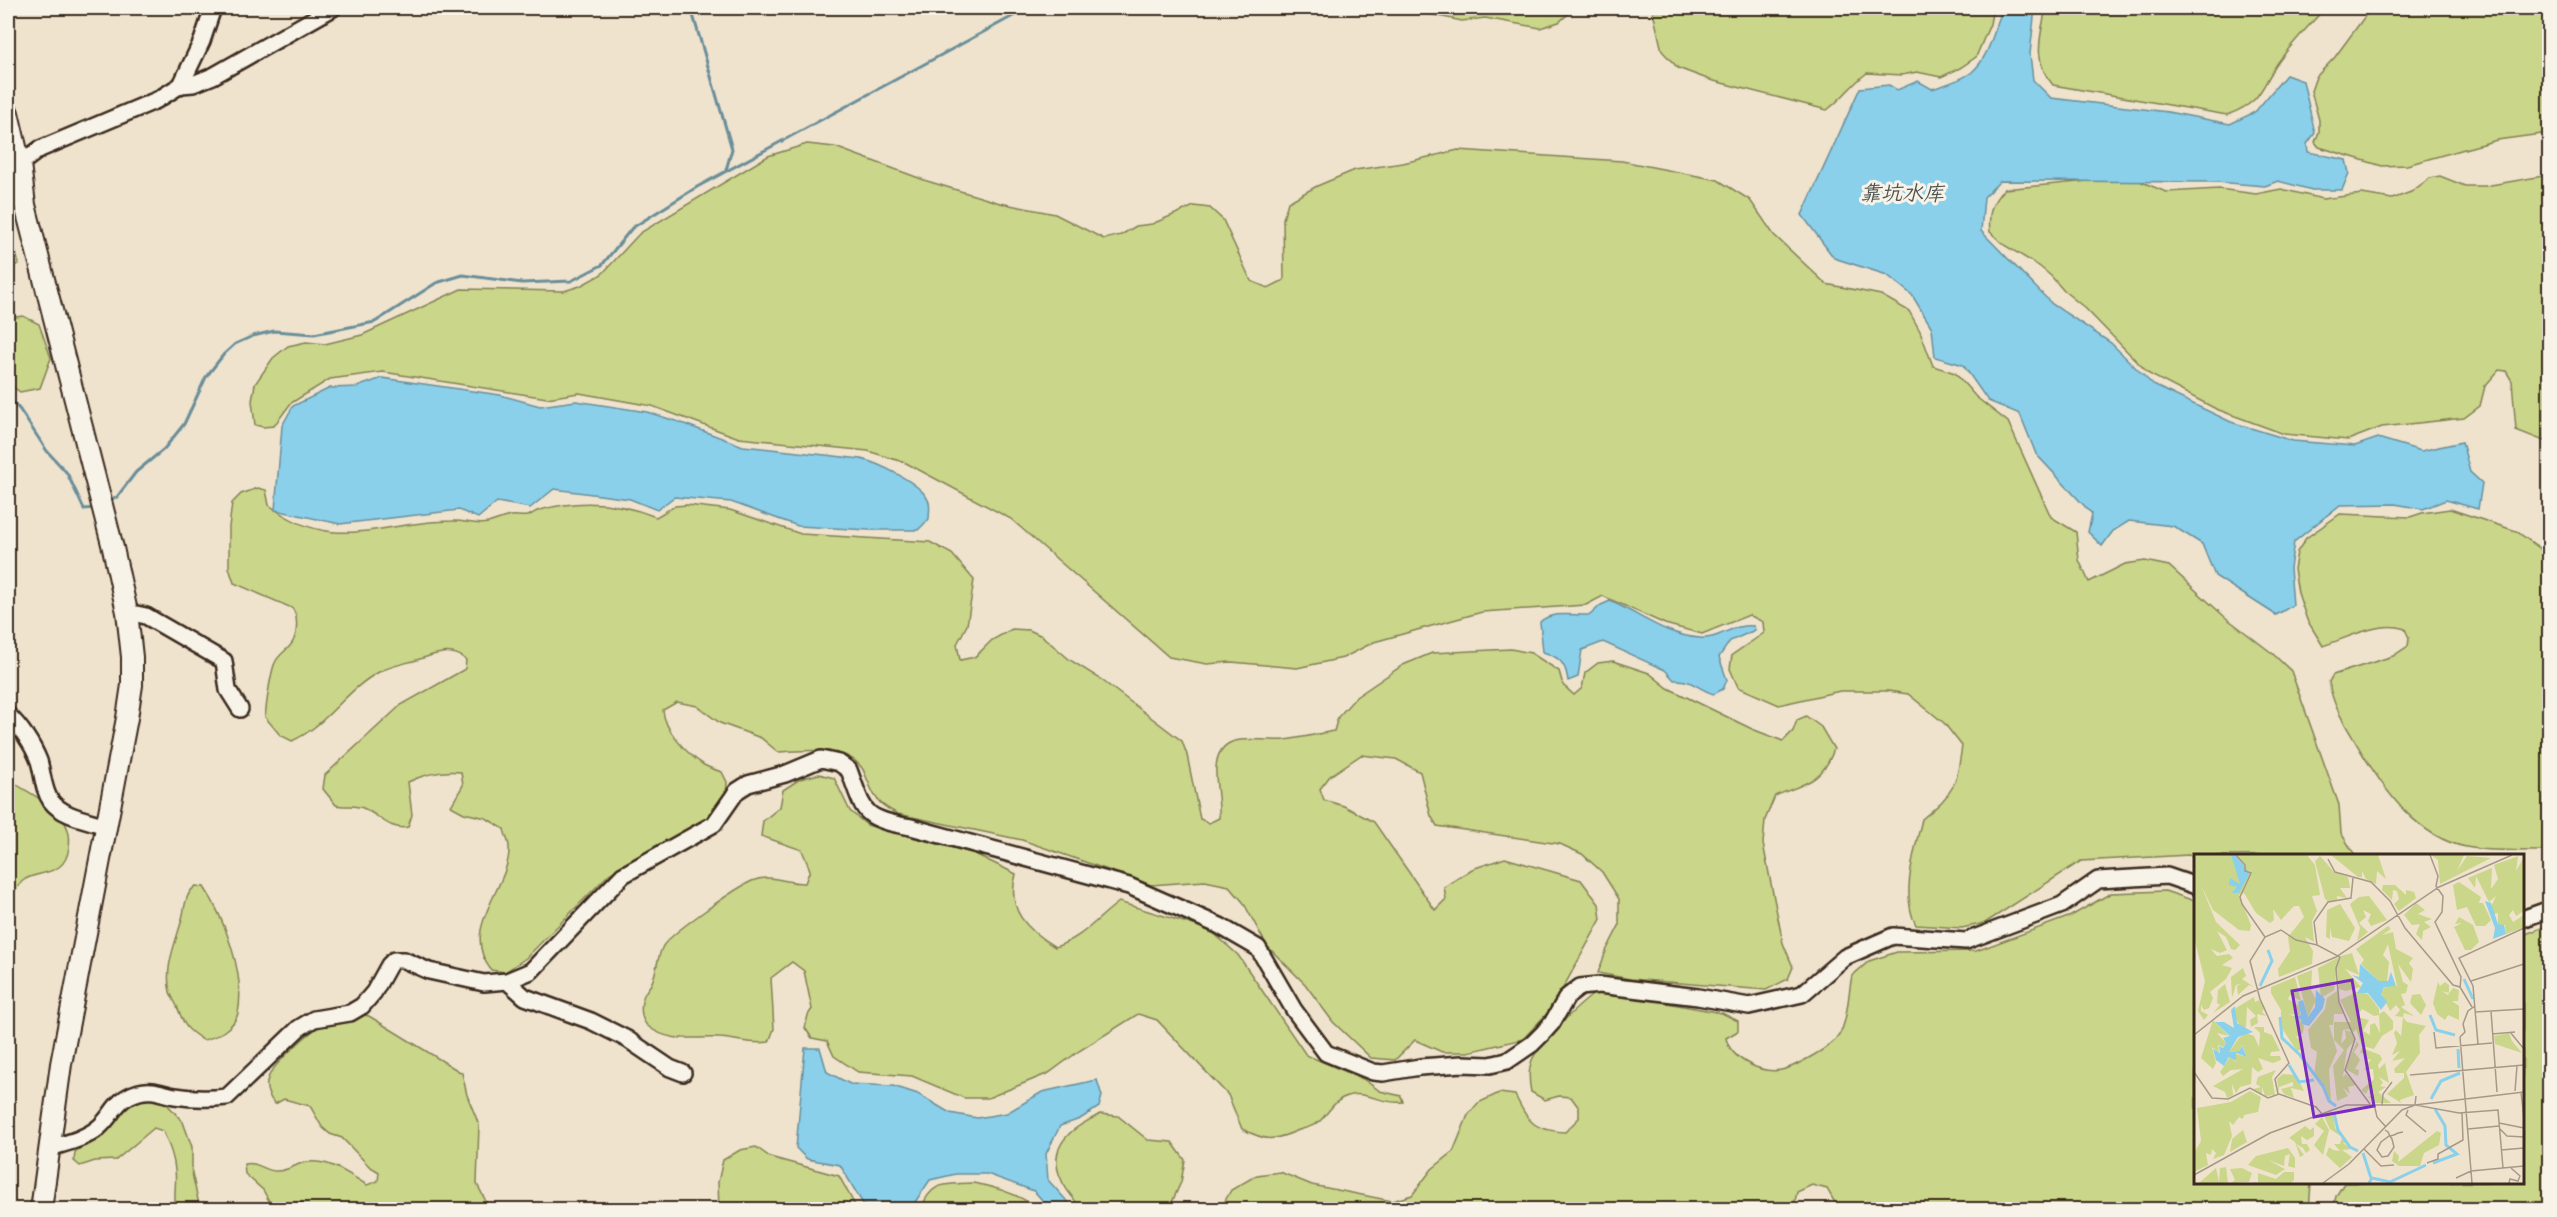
<svg xmlns="http://www.w3.org/2000/svg" width="2557" height="1217" font-family="Kalam,'LXGW WenKai TC',sans-serif">
<rect width="100%" height="100%" fill="#efe3ce"/>
<filter id="ink" filterUnits="userSpaceOnUse"><feTurbulence type="fractalNoise" baseFrequency=".0167" numOctaves="2"/><feDisplacementMap in="SourceGraphic" scale="12" xChannelSelector="R" yChannelSelector="G"/><feConvolveMatrix kernelMatrix="1 2 1 2 8 2 1 2 1" color-interpolation-filters="sRGB"/></filter>
<g filter="url(#ink)">
<g fill="#cad689" stroke="#828054" stroke-width="1.5">
<polygon points="1400,8 1575,8 1559,22 1540,28 1485,18 1462,21"/>
<path d="M 1652,8 L 1993,8 L 1990,24 L 1976,57 L 1960,68 L 1941,77 L 1917,72 L 1902,75 L 1867,73 C 1852,84 1842,99 1827,110 L 1710,80 L 1678,68 L 1662,51 Z"/>
<path d="M 2046,8 L 2325,8 C 2309,26 2291,44 2277,64 C 2259,91 2262,102 2227,115 L 2053,85 C 2032,61 2040,37 2046,8 Z"/>
<polygon points="2371,8 2549,8 2549,133 2497,140 2407,165 2382,166 2319,147 2315,142 2319,132 2319,120 2311,91 2316,77 2335,57"/>
<path d="M 807,144 L 835,147 L 927,181 L 1000,203 L 1055,214 L 1104,239 L 1121,235 L 1136,226 L 1152,224 L 1194,206 L 1210,208 L 1223,220 L 1251,281 L 1268,288 L 1284,280 L 1283,219 L 1288,202 L 1317,186 L 1355,170 L 1403,163 L 1458,150 L 1622,161 L 1718,180 L 1750,200 L 1774,235 L 1826,284 L 1881,295 L 1909,311 L 1920,331 L 1933,366 L 1955,373 L 1976,397 L 2008,422 L 2051,517 L 2076,532 L 2079,560 L 2089,582 L 2125,564 L 2145,561 L 2169,566 L 2225,617 L 2272,653 L 2291,671 L 2339,805 L 2341,833 L 2355,855 L 2196,856 L 2195,858 L 2189,855 L 2081,861 L 1985,923 L 1962,928 L 1916,925 C 1900,896 1915,850 1922,819 C 1955,792 1956,787 1962,746 L 1944,723 L 1908,694 L 1888,691 L 1840,691 L 1779,705 L 1738,687 L 1730,669 L 1732,655 L 1764,633 L 1763,622 L 1749,615 L 1702,634 L 1665,624 L 1603,596 L 1586,605 L 1482,612 L 1374,642 L 1343,658 L 1297,668 L 1231,662 L 1207,664 L 1169,657 L 1011,519 L 906,463 L 868,451 L 739,438 L 652,406 L 579,393 L 547,398 L 383,372 L 330,379 L 291,403 L 274,426 L 263,427 L 255,425 L 252,401 L 255,384 L 273,358 L 288,346 L 306,342 L 325,344 L 362,335 L 461,289 L 564,291 L 580,286 L 602,274 L 640,233 L 768,156 Z"/>
<path d="M 2549,175 L 2549,443 L 2516,430 L 2512,381 L 2506,371 L 2499,370 L 2485,386 L 2480,406 L 2464,418 L 2382,427 L 2348,440 L 2284,434 L 2216,409 L 2149,374 L 2085,308 L 2064,291 L 2051,276 L 2039,266 L 2004,245 L 1990,232 C 1988,213 1991,203 2004,189 L 2130,177 L 2166,192 L 2219,189 L 2256,194 L 2281,189 L 2323,199 L 2362,194 L 2392,199 L 2411,192 L 2430,178 L 2440,176 L 2465,186 L 2485,186 Z"/>
<polygon points="8,224 19,264 8,268"/>
<polygon points="23,316 39,324 51,358 40,388 20,392 8,383 8,318"/>
<path d="M 258,488 L 266,490 L 269,505 C 334,555 380,521 452,521 C 464,520 475,526 488,523 C 495,521 502,518 510,516 C 515,515 522,517 528,516 C 532,514 536,511 540,510 C 579,499 619,502 656,517 L 675,506 L 687,505 L 730,510 L 801,534 L 930,542 L 952,554 L 974,580 L 967,625 L 957,644 L 960,660 L 975,657 L 992,640 L 1012,629 L 1029,630 L 1042,636 L 1070,660 L 1099,678 L 1182,741 L 1187,755 L 1200,819 L 1209,823 L 1219,818 C 1220,800 1215,783 1216,767 C 1219,727 1260,743 1284,740 C 1300,738 1317,734 1334,731 L 1338,717 L 1356,697 L 1403,665 L 1432,653 L 1511,649 L 1531,653 L 1559,671 L 1563,685 L 1574,695 L 1582,688 L 1585,673 L 1598,663 L 1613,661 L 1649,673 L 1668,688 L 1752,729 L 1783,741 L 1793,731 L 1797,720 L 1806,716 L 1821,727 L 1834,749 C 1822,783 1805,783 1775,796 L 1765,820 L 1763,844 L 1783,943 L 1793,967 L 1788,979 L 1766,990 L 1630,979 L 1598,973 L 1606,951 L 1619,926 L 1619,899 L 1602,872 L 1582,854 L 1560,844 L 1437,826 L 1431,816 L 1420,772 L 1396,759 L 1361,755 L 1330,776 L 1320,789 L 1324,800 L 1344,806 L 1374,822 L 1435,910 L 1446,899 L 1444,887 L 1472,869 L 1505,858 L 1581,880 L 1599,904 L 1601,919 L 1552,1008 L 1523,1039 L 1468,1052 L 1442,1052 L 1415,1040 L 1395,1060 L 1371,1058 L 1333,1022 L 1305,984 L 1267,946 L 1243,902 L 1229,886 L 1205,881 L 1151,885 L 1022,840 L 898,814 C 881,806 875,800 868,781 C 866,778 865,772 862,768 C 844,744 804,751 778,752 L 761,738 L 720,723 L 697,706 L 677,702 L 663,710 C 664,730 687,754 704,765 C 709,768 716,770 722,772 L 727,782 L 726,798 L 712,817 L 609,874 L 526,958 L 505,972 L 491,970 C 458,927 511,887 509,847 C 509,842 505,835 504,829 L 486,818 L 464,813 L 451,806 L 463,785 L 461,772 C 442,770 425,774 408,782 L 412,815 L 408,827 C 390,831 380,816 365,809 C 358,805 345,807 336,805 L 323,789 L 325,775 L 401,705 L 465,669 L 466,660 C 453,648 439,653 423,658 C 409,663 392,665 379,672 C 345,690 328,725 292,741 L 280,735 L 265,717 C 267,700 269,681 274,665 C 277,656 283,653 289,647 C 298,638 299,617 292,608 L 234,583 L 229,568 L 229,527 L 232,503 L 241,494 Z"/>
<path d="M 2450,509 L 2516,531 L 2549,555 L 2549,855 L 2544,851 C 2518,850 2491,852 2466,847 C 2417,837 2386,792 2362,753 C 2349,730 2333,709 2329,682 L 2333,675 L 2393,656 L 2408,646 L 2409,638 L 2405,629 C 2380,620 2347,638 2323,646 L 2307,620 L 2298,593 L 2294,569 L 2297,552 L 2306,538 L 2340,514 L 2410,517 L 2422,513 Z"/>
<path d="M 819,774 L 834,778 L 850,811 L 867,825 L 973,853 L 1016,874 C 1006,910 1027,930 1055,947 C 1084,937 1096,919 1119,902 L 1210,930 L 1238,955 L 1306,1055 L 1363,1079 L 1380,1091 L 1401,1096 L 1403,1102 C 1384,1105 1365,1090 1348,1096 C 1335,1099 1329,1112 1320,1121 C 1315,1126 1306,1128 1299,1130 C 1272,1141 1268,1142 1242,1129 L 1228,1095 L 1157,1020 L 1138,1014 L 1079,1051 L 1049,1073 L 988,1098 L 964,1098 L 912,1076 L 858,1072 L 834,1056 L 827,1041 L 812,1038 L 805,1028 L 808,1015 L 812,1009 L 804,971 L 792,962 L 771,978 L 774,1029 L 769,1042 C 752,1045 737,1039 719,1038 C 694,1036 671,1044 649,1027 C 639,1020 640,1002 645,993 C 647,989 651,986 652,982 C 657,971 657,957 663,946 C 671,933 736,888 752,881 C 770,873 787,884 805,883 L 810,870 L 802,850 L 761,836 L 763,821 L 780,807 L 783,790 L 800,779 Z"/>
<path d="M 8,779 C 31,796 75,810 69,847 C 68,855 66,862 59,867 C 49,874 32,874 24,880 C 18,884 12,896 8,902 Z"/>
<path d="M 196,886 L 204,887 C 224,917 246,976 238,1013 C 235,1027 216,1038 203,1040 C 186,1029 185,1027 178,1009 C 176,1003 172,998 170,992 C 164,967 176,942 182,919 C 185,907 185,893 196,886 Z"/>
<path d="M 2165,891 L 2195,901 L 2196,1182 L 2311,1183 L 2309,1210 L 1834,1210 L 1835,1203 L 1827,1189 L 1812,1185 L 1797,1192 L 1793,1210 L 1220,1210 L 1231,1190 L 1257,1175 L 1280,1172 L 1312,1185 L 1392,1201 L 1412,1195 L 1432,1169 L 1453,1152 L 1468,1115 L 1478,1103 L 1499,1093 L 1515,1095 C 1529,1123 1533,1130 1565,1132 L 1579,1118 L 1579,1108 L 1571,1097 L 1559,1096 L 1545,1100 L 1531,1092 C 1529,1082 1528,1070 1532,1060 C 1541,1040 1578,1006 1596,992 L 1617,994 L 1722,1013 L 1738,1021 L 1738,1031 L 1726,1038 C 1730,1058 1760,1074 1781,1070 C 1793,1068 1829,1048 1837,1038 C 1848,1025 1848,993 1852,976 L 1869,961 L 1897,952 L 1976,951 L 2071,916 L 2111,893 Z"/>
<polygon points="2549,925 2549,1209 2333,1209 2336,1196 2344,1183 2522,1182 2523,935"/>
<path d="M 359,1014 L 369,1016 L 462,1073 L 467,1095 L 479,1125 L 477,1184 L 490,1209 L 306,1210 L 303,1203 L 295,1202 L 275,1206 L 269,1201 L 263,1190 L 245,1174 L 244,1164 C 257,1161 263,1170 275,1171 C 285,1172 293,1166 302,1163 C 327,1157 347,1173 367,1185 L 378,1181 L 379,1172 L 369,1166 L 342,1138 L 330,1134 L 322,1127 L 310,1106 L 284,1099 L 275,1104 C 255,1082 275,1066 291,1050 C 300,1042 308,1033 319,1027 C 331,1021 346,1018 359,1014 Z"/>
<path d="M 153,1098 L 166,1103 L 183,1122 L 192,1147 L 192,1173 L 200,1209 L 176,1209 C 173,1195 177,1183 175,1170 C 174,1156 169,1144 163,1131 L 154,1128 L 116,1160 L 95,1161 L 80,1166 L 74,1161 L 75,1152 L 107,1130 L 133,1101 Z"/>
<path d="M 1100,1114 L 1118,1116 L 1148,1140 L 1172,1142 L 1185,1160 L 1181,1182 L 1169,1209 L 1083,1209 C 1063,1189 1044,1160 1068,1135 C 1076,1126 1090,1120 1100,1114 Z"/>
<polygon points="756,1147 770,1157 839,1176 857,1209 719,1209 718,1182 723,1160 740,1150"/>
<path d="M 973,1183 C 996,1187 1020,1195 1039,1209 L 921,1209 C 932,1180 945,1185 973,1183 Z"/>
</g>
<g fill="#8ad0eb" stroke="#6a8e99" stroke-width="1.5">
<path d="M 2003,8 L 2035,8 L 2030,54 L 2033,80 L 2051,98 L 2168,112 L 2230,124 L 2255,112 L 2286,75 L 2303,81 L 2315,133 L 2307,144 L 2308,152 L 2346,160 L 2349,173 L 2342,190 L 2312,190 L 2278,181 L 2265,186 L 2216,182 L 2000,181 L 1984,197 L 1981,231 L 2052,304 L 2111,343 L 2153,385 L 2231,422 L 2293,441 L 2355,446 L 2378,438 L 2421,451 L 2462,442 L 2470,472 L 2482,483 L 2478,509 L 2446,500 L 2423,509 L 2395,504 L 2340,505 L 2294,542 L 2290,568 L 2293,605 L 2276,615 L 2215,576 L 2202,544 L 2173,526 L 2129,521 L 2113,531 L 2102,546 L 2088,532 L 2092,514 L 2036,454 L 2020,414 L 1988,401 L 1963,365 L 1935,357 L 1932,328 L 1912,295 L 1887,275 L 1834,258 L 1802,215 L 1860,88 L 1889,85 L 1897,90 L 1918,81 L 1932,89 C 1944,85 1962,80 1972,72 C 1990,56 1994,29 2003,8 Z"/>
<path d="M 382,378 L 500,395 L 540,406 L 576,401 L 647,412 L 679,422 L 743,446 L 861,459 C 878,463 921,483 928,500 C 931,505 929,513 929,519 L 918,530 L 869,530 L 798,526 L 731,502 L 674,497 L 657,510 L 630,499 L 554,489 L 530,508 L 497,502 L 478,518 L 459,510 L 340,524 L 275,510 L 282,426 L 293,406 L 330,388 L 357,387 Z"/>
<path d="M 1610,601 C 1640,614 1666,636 1700,638 C 1719,640 1733,623 1754,626 L 1755,630 L 1730,641 L 1719,657 L 1727,680 L 1723,689 L 1714,694 C 1697,689 1693,679 1674,680 L 1665,670 L 1603,642 L 1582,650 L 1578,677 L 1568,681 C 1566,664 1560,657 1543,652 L 1540,622 C 1553,610 1574,616 1590,615 L 1601,605 Z"/>
<polygon points="805,1048 820,1048 827,1072 850,1084 893,1086 918,1094 950,1113 977,1118 1007,1113 1042,1092 1097,1080 1102,1096 1099,1107 1080,1119 1060,1126 1046,1154 1048,1180 1074,1209 1050,1209 1034,1191 987,1174 956,1174 930,1180 915,1202 915,1209 866,1209 840,1165 807,1159 796,1148"/>
</g>
<g fill="none" stroke-linecap="round" stroke-linejoin="round">
<g stroke="#6a8e99" stroke-width="3">
<polyline points="691,8 732,149 726,170"/>
<polyline points="8,396 20,410 47,451 67,473 84,509 95,508"/>
<polyline points="109,501 117,497 136,472 164,449 184,424 206,377 224,354 235,344 253,336 274,331 314,334 375,322 436,283 463,275 522,283 571,281 602,265 632,228 697,187 1028,8"/>
</g>
<defs>
<g id="minor">
<polyline points="181,85 193,84 213,76 333,8"/>
<polyline points="20,164 40,149 157,100 181,85 202,41 213,8"/>
<polyline points="127,612 146,616 224,661 228,690 240,709"/>
<path d="M 8,715 C 20,726 33,745 39,761 C 43,774 43,790 51,801 C 63,817 89,820 106,826"/>
<polyline points="2522,919 2550,909"/>
<polyline points="507,981 525,997 591,1021 627,1039 670,1068 683,1073"/>
<path d="M 50,1148 C 66,1143 85,1139 98,1128 C 115,1114 113,1100 139,1092 C 153,1088 162,1094 175,1096 C 193,1099 209,1099 227,1097 L 299,1028 L 314,1019 L 350,1013 L 362,1006 L 374,992 L 389,965 L 394,960 L 404,960 L 429,971 L 484,983 L 507,981 L 531,971 L 623,875 L 714,824 L 737,791 L 748,784 L 785,774 L 821,759 L 839,763 L 849,770 C 865,814 862,818 911,827 L 1129,886 L 1220,926 L 1258,948 L 1294,1010 L 1326,1053 L 1373,1072 L 1383,1073 L 1420,1067 L 1462,1064 L 1490,1065 L 1507,1061 L 1532,1044 L 1543,1033 L 1552,1023 L 1567,997 L 1580,987 L 1599,985 L 1698,997 L 1749,1006 L 1802,994 L 1845,957 L 1893,936 L 1966,941 L 2062,905 L 2098,880 L 2167,876 L 2196,886"/>
</g>
<polyline id="major" points="8,113 20,164 25,205 113,548 127,612 132,657 132,685 127,718 61,1064 41,1210"/>
</defs>
<use href="#minor" stroke="#3b2a1e" stroke-width="20"/>
<use href="#major" stroke="#3b2a1e" stroke-width="24"/>
<use href="#minor" stroke="#f7f3e8" stroke-width="15"/>
<use href="#major" stroke="#f7f3e8" stroke-width="20"/>
</g>
</g>
<g text-anchor="middle" stroke-width="6" stroke-linejoin="round" paint-order="stroke">
<g font-size="21" font-style="italic" fill="#4f5451" stroke="#f7f3e8">
<text x="1902" y="200">靠坑水库</text>
</g>
</g>
<g transform="translate(2194 854)">
<rect width="330" height="330" fill="#efe3ce"/>
<path d="M 0,1 L 113,1 L 121,11 L 126,41 L 118,42 L 123,57 L 118,67 L 120,88 L 111,83 L 119,97 L 118,110 L 85,123 L 84,115 L 96,97 L 94,83 L 110,63 L 105,52 L 100,52 L 87,66 L 79,55 L 80,66 L 76,69 L 62,59 L 50,39 L 45,41 L 57,71 L 56,77 L 45,76 L 19,56 L 7,31 L 22,68 L 46,91 L 41,96 L 37,95 L 32,83 L 23,77 L 33,96 L 26,99 L 17,95 L 23,102 L 35,100 L 39,104 L 28,111 L 38,114 L 32,125 L 16,138 L 19,144 L 15,154 L 10,156 L 7,151 L 7,157 L 14,161 L 10,166 L 4,157 L 11,127 L 0,83 ZM 137,1 L 184,1 L 192,25 L 183,17 L 182,30 L 172,25 L 168,17 L 168,23 L 164,23 ZM 237,1 L 270,1 L 263,17 L 273,2 L 297,4 L 246,30 L 244,6 ZM 126,2 L 140,18 L 154,23 L 156,34 L 146,34 L 153,44 L 143,42 L 143,46 L 135,48 L 131,45 L 121,7 ZM 324,2 L 322,17 L 330,3 L 330,57 L 322,62 L 319,56 L 315,61 L 319,68 L 330,61 L 330,73 L 312,80 L 311,71 L 304,71 L 304,59 L 300,60 L 297,53 L 302,42 L 295,48 L 282,22 L 281,34 L 274,24 L 298,14 L 297,35 L 304,25 L 300,11 ZM 265,28 L 287,43 L 285,49 L 289,49 L 297,66 L 291,72 L 282,72 L 273,53 L 263,56 L 259,31 ZM 201,31 L 212,41 L 212,36 L 220,38 L 222,44 L 205,57 L 200,50 L 205,45 L 203,37 L 199,36 L 198,46 L 188,36 L 189,31 ZM 175,42 L 193,66 L 177,72 L 174,67 L 177,60 L 169,56 L 172,63 L 165,69 L 174,78 L 163,87 L 166,74 L 156,50 L 165,43 ZM 222,49 L 231,56 L 224,60 L 238,65 L 230,68 L 237,73 L 229,77 L 228,86 L 222,80 L 226,70 L 218,71 L 210,61 ZM 146,50 L 161,74 L 155,87 L 138,83 L 136,74 L 136,85 L 132,83 L 133,56 ZM 265,63 L 279,71 L 285,88 L 277,96 L 271,96 L 260,73 L 268,69 L 261,70 ZM 194,72 L 197,75 L 188,81 L 199,78 L 202,95 L 219,104 L 215,109 L 219,115 L 217,128 L 204,110 L 209,128 L 214,131 L 212,139 L 207,140 L 211,151 L 207,153 L 220,162 L 210,159 L 209,163 L 213,168 L 232,172 L 225,181 L 226,199 L 212,218 L 220,241 L 206,246 L 207,249 L 193,240 L 210,224 L 210,219 L 201,219 L 200,215 L 211,204 L 198,207 L 206,197 L 198,201 L 203,189 L 200,179 L 202,176 L 207,182 L 209,163 L 201,162 L 206,156 L 202,151 L 196,157 L 187,139 L 192,131 L 203,132 L 194,90 L 189,101 L 195,108 L 193,127 L 185,127 L 167,110 L 170,106 L 162,95 ZM 158,99 L 165,121 L 151,115 L 167,133 L 152,137 L 145,135 L 143,113 L 147,102 ZM 145,103 L 140,136 L 127,144 L 124,114 ZM 49,114 L 52,122 L 48,125 L 60,133 L 55,131 L 44,141 L 43,132 L 47,130 L 42,131 L 38,144 L 37,123 ZM 118,116 L 117,136 L 122,146 L 114,163 L 103,122 ZM 101,123 L 107,147 L 96,141 L 94,145 L 106,152 L 106,161 L 95,160 L 106,165 L 110,172 L 109,179 L 102,183 L 108,187 L 109,195 L 103,197 L 87,173 L 87,156 L 77,139 L 77,133 ZM 244,128 L 246,132 L 251,128 L 255,131 L 255,139 L 248,137 L 254,141 L 259,134 L 265,136 L 264,147 L 258,147 L 265,152 L 265,166 L 254,161 L 251,166 L 243,160 L 239,149 ZM 31,130 L 36,148 L 19,159 L 26,151 L 23,149 L 24,136 ZM 143,137 L 149,160 L 140,160 L 139,171 L 135,171 L 143,197 L 135,216 L 137,247 L 120,222 L 123,198 L 117,194 L 114,176 L 131,155 L 133,144 ZM 163,138 L 174,140 L 185,155 L 185,161 L 180,162 L 168,155 L 163,163 L 175,166 L 169,177 L 176,181 L 176,171 L 181,169 L 186,179 L 185,160 L 190,157 L 199,167 L 199,175 L 188,182 L 180,195 L 168,192 L 162,175 L 160,178 L 154,175 L 149,176 L 147,190 L 152,184 L 151,176 L 158,178 L 161,186 L 153,195 L 149,223 L 152,220 L 162,231 L 154,233 L 156,240 L 149,234 L 154,242 L 143,247 L 139,212 L 150,196 L 140,186 L 140,168 L 157,168 L 146,146 ZM 226,140 L 232,151 L 227,161 L 216,149 L 218,141 ZM 60,143 L 61,148 L 65,146 L 71,153 L 68,158 L 72,162 L 63,160 L 64,169 L 57,173 L 56,166 L 62,162 L 53,153 L 52,173 L 48,174 L 40,163 L 42,154 ZM 19,166 L 35,182 L 23,179 L 32,189 L 29,193 L 24,191 L 25,199 L 18,193 L 22,209 L 19,215 L 7,204 ZM 60,173 L 70,173 L 70,178 L 78,181 L 86,197 L 77,198 L 76,202 L 86,202 L 87,206 L 79,209 L 64,204 L 69,215 L 64,218 L 58,213 L 57,230 L 46,233 L 42,239 L 38,230 L 39,241 L 33,244 L 31,238 L 19,232 L 49,215 L 37,216 L 29,222 L 26,218 L 36,203 L 42,208 L 42,200 L 53,203 L 48,191 L 45,197 L 35,198 L 45,184 L 52,179 L 60,182 L 65,193 L 66,179 ZM 315,179 L 318,187 L 328,199 L 301,190 L 300,182 ZM 163,187 L 165,191 L 160,198 L 166,206 L 161,215 L 165,216 L 164,222 L 151,215 ZM 168,194 L 186,201 L 188,205 L 184,211 L 185,215 L 191,209 L 195,229 L 185,223 L 189,229 L 186,232 L 192,233 L 184,238 L 197,249 L 180,249 L 179,244 L 174,244 L 183,237 L 176,241 L 175,234 L 172,240 L 167,236 L 180,225 L 179,215 L 170,216 L 177,205 L 171,206 L 172,199 L 166,199 ZM 82,216 L 78,223 L 81,241 L 71,242 L 68,233 L 68,241 L 59,235 L 67,233 L 62,230 L 64,223 ZM 89,220 L 102,221 L 110,237 L 97,234 L 100,244 L 90,240 L 87,235 L 99,232 L 99,228 L 85,233 L 85,240 L 83,225 ZM 56,237 L 67,243 L 64,258 L 50,261 L 49,265 L 45,263 L 39,271 L 35,267 L 38,282 L 30,301 L 19,305 L 22,299 L 18,295 L 17,301 L 12,299 L 14,311 L 0,318 L 1,297 L 7,287 L 3,254 L 37,248 ZM 136,258 L 139,258 L 141,274 L 154,289 L 149,289 L 158,295 L 148,296 L 158,303 L 146,314 L 132,301 L 135,293 L 139,296 L 146,297 L 140,290 L 146,290 L 148,283 L 136,275 L 130,262 ZM 128,263 L 135,276 L 129,301 L 120,291 L 130,277 L 121,270 ZM 111,272 L 116,276 L 120,273 L 120,282 L 113,286 L 107,282 L 108,290 L 113,290 L 116,296 L 112,299 L 109,294 L 102,290 L 110,301 L 106,303 L 101,288 L 95,284 ZM 49,276 L 53,288 L 36,298 L 38,285 ZM 243,277 L 247,279 L 245,291 L 230,299 L 226,312 L 205,312 L 198,307 L 200,297 L 205,302 L 204,308 ZM 94,294 L 101,304 L 101,314 L 94,312 L 96,300 L 91,302 L 90,312 L 74,306 L 91,315 L 82,321 L 54,311 L 62,302 ZM 32,313 L 34,329 L 5,329 L 22,314 L 25,328 L 26,314 ZM 48,314 L 58,319 L 55,328 L 37,329 L 41,326 L 36,315 ZM 90,318 L 100,318 L 100,326 L 97,329 L 60,329 L 59,328 L 64,329 L 64,319 L 82,325 Z" fill="#cad689"/>
<path d="M 37,1 L 41,1 L 56,19 L 45,39 L 38,39 L 43,33 L 35,31 L 36,24 L 46,30 ZM 291,47 L 297,49 L 304,70 L 310,71 L 312,80 L 299,85 L 301,74 ZM 166,110 L 185,127 L 194,127 L 197,118 L 202,132 L 190,133 L 187,140 L 193,148 L 187,156 L 174,139 L 163,139 L 169,129 L 158,121 L 165,123 ZM 122,136 L 131,145 L 129,154 L 115,172 L 108,170 L 107,165 L 98,163 L 107,161 L 104,148 L 109,146 L 114,163 L 121,153 ZM 41,152 L 43,169 L 59,178 L 44,183 L 35,198 L 45,197 L 48,192 L 53,203 L 42,199 L 42,207 L 35,203 L 30,212 L 22,206 L 19,195 L 26,199 L 25,192 L 29,194 L 32,189 L 29,184 L 36,182 L 21,168 L 30,168 L 40,174 L 37,156 Z" fill="#8ad0eb"/>
<path fill="none" stroke="#8ad0eb" stroke-width="3" d="M 270,125 L 279,145M 66,132 L 78,107 L 74,96M 236,161 L 242,176 L 261,181M 86,163 L 88,184 L 106,201 L 129,232 L 135,247 L 142,252M 264,195 L 265,214M 95,211 L 105,228 L 120,226M 237,245 L 247,227 L 266,219M 140,259 L 144,276 L 156,293 L 164,297M 169,299 L 177,324M 239,309 L 263,300 L 252,291 L 251,272 L 241,255M 175,329 L 178,324 L 196,328 L 232,311"/>
<path fill="none" stroke="#a79988" stroke-width="1.5" d="M 42,1 L 51,11 L 51,17 L 57,19 L 46,43 L 48,50 L 71,83M 236,1 L 244,22 L 242,32 L 249,42 L 248,58 L 241,68 L 267,123 L 266,134M 134,5 L 141,18 L 177,28 L 196,47 L 211,74 L 259,131 L 266,133 L 278,153M 159,24 L 157,44 L 134,48 L 120,68 L 123,91 L 146,103 L 142,114 L 145,148 L 161,185 L 151,216 L 176,250M 277,127 L 330,110M 297,157 L 303,238M 281,158 L 330,155M 240,178 L 242,194 L 298,189M 316,178 L 330,195M 298,180 L 321,178M 0,181 L 49,142 L 142,103 L 245,33 L 318,1M 266,183 L 278,329M 266,183 L 271,178 L 269,170 L 274,157 L 281,152M 284,190 L 279,132 L 265,104 L 330,74M 0,218 L 18,244 L 34,245 L 56,234 L 74,244 L 85,240 L 122,253 L 128,260M 216,221 L 330,211M 321,237 L 323,212M 327,238 L 330,265M 84,240 L 81,225 L 95,209 L 66,145 L 56,107 L 71,83 L 87,76 L 102,86 L 123,91M 222,242 L 221,251 L 265,259 L 304,256 L 309,314M 180,250 L 183,263 L 192,273M 188,251 L 189,240 L 198,228M 214,256 L 212,261 L 232,278M 305,269 L 330,274M 274,275 L 305,272M 306,275 L 313,282 L 330,283M 191,276 L 194,278 L 196,282 L 198,285 L 200,293 L 194,302 L 188,303 L 183,296 L 187,288 L 195,282 L 196,282 L 200,281 L 204,279 L 209,278M 170,295 L 187,312 L 200,311M 307,296 L 330,294M 233,309 L 244,305 L 244,300 L 269,286 L 268,259M 0,321 L 76,279 L 152,251 L 221,251 L 330,238M 262,324 L 277,317 L 330,312M 129,329 L 155,310 L 208,256 L 221,251M 315,329 L 316,325 L 324,327 L 326,322 L 317,314"/>
<path fill="#7b2cbf" fill-opacity="0.15" stroke="#7b2cbf" stroke-width="3" d="M 158,126 L 180,252 L 120,263 L 98,137 Z"/>
<rect width="330" height="330" fill="none" stroke="#3b2a1e" stroke-width="3"/>
</g>
<rect width="2557" height="1217" fill="none" stroke="#f7f3e8" stroke-width="30"/>
<rect x="15" y="15" width="2527" height="1187" fill="none" stroke="#3b2a1e" stroke-width="2" filter="url(#ink)"/>
</svg>
